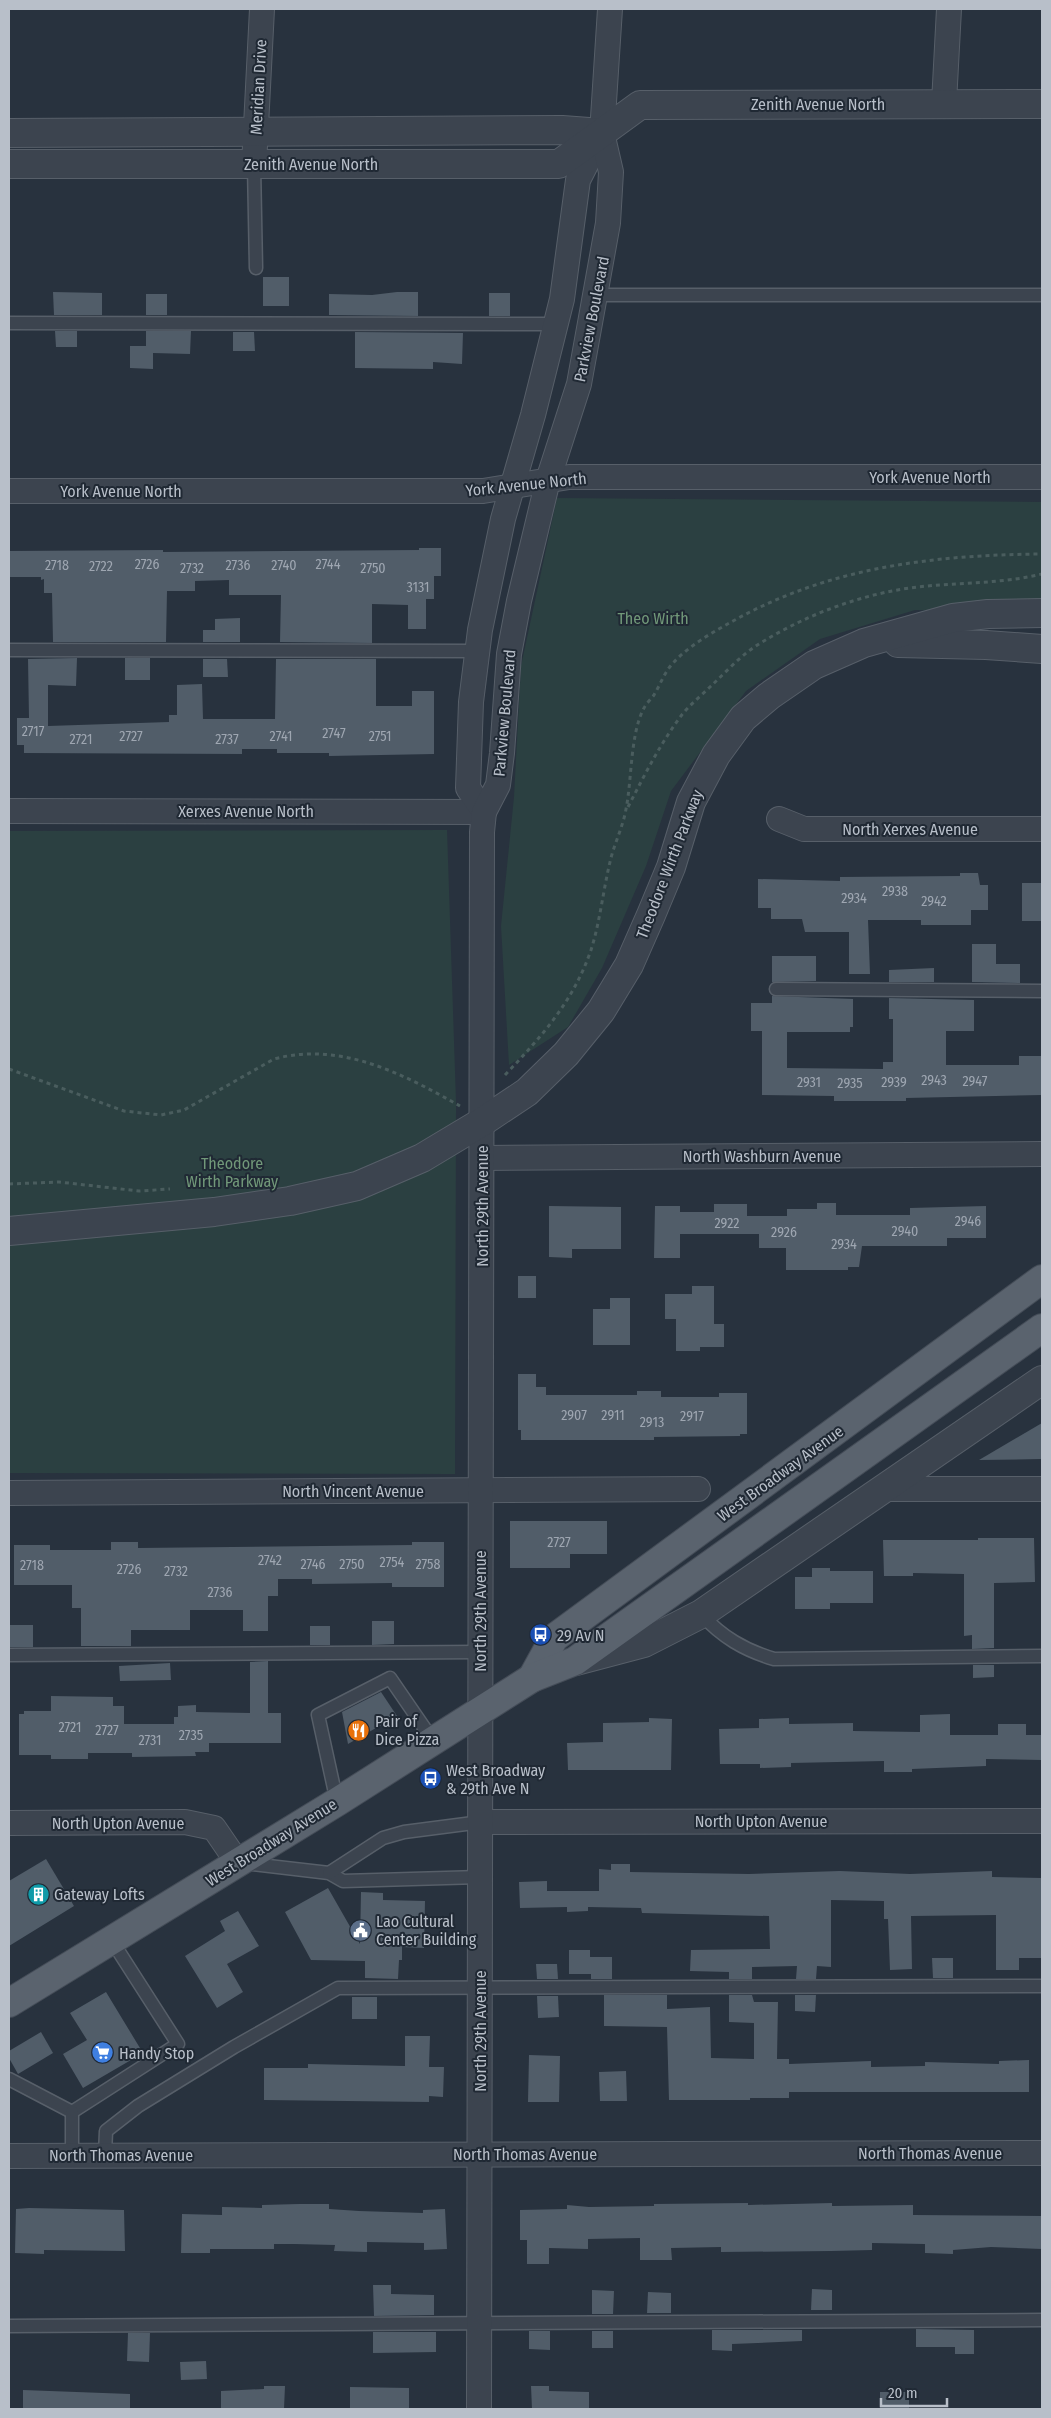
<svg xmlns="http://www.w3.org/2000/svg" width="1051" height="2418" font-family="'Fira Sans Condensed',sans-serif">
<rect width="100%" height="100%" fill="#28323e"/>
<g fill="#2b4041">
<polygon points="557,498 1042,502 1042,610 1019,613 915,610 820,639 746,691 671,791 646,866 602,968 568,1027 509,1065 501,926 514,797 521,666"/>
<polygon points="447,830 456,1102 455,1474 9,1473 9,831"/>
</g>
<g fill="#515d69">
<rect x="263" y="277" width="26" height="29"/>
<polygon points="53,292 102,293 102,315 54,315"/>
<polygon points="397,292 418,292 418,316 329,315 329,294 372,295"/>
<rect x="489" y="293" width="21" height="23"/>
<rect x="146" y="294" width="21" height="21"/>
<polygon points="55,331 77,331 77,347 56,347"/>
<polygon points="146,331 191,331 190,354 153,353 153,369 130,368 130,346 146,346"/>
<polygon points="233,332 254,332 255,351 233,351"/>
<polygon points="355,332 463,333 462,364 433,362 433,369 355,368"/>
<polygon points="419,548 441,548 441,576 434,576 434,599 426,599 426,629 408,629 408,605 372,604 372,643 280,642 281,595 229,595 229,580 195,581 195,591 167,591 166,642 53,642 52,593 44,593 44,579 41,580 41,577 9,577 9,551 163,550 163,552 419,550"/>
<polygon points="240,618 240,642 203,642 203,630 215,630 215,619"/>
<polygon points="77,658 76,686 48,685 48,726 169,722 169,715 177,715 177,685 202,684 203,719 275,719 276,659 376,659 376,706 412,706 412,691 434,691 434,754 329,756 329,753 277,753 277,749 242,749 242,754 24,753 24,745 17,745 17,718 29,718 28,659"/>
<rect x="125" y="658" width="25" height="22"/>
<polygon points="203,659 227,659 228,677 203,677"/>
<polygon points="960,873 978,873 980,885 988,885 988,910 971,910 971,925 921,925 921,920 868,920 870,974 849,974 849,932 805,932 802,919 771,919 771,908 758,908 758,879 840,881 840,877 960,876"/>
<rect x="1022" y="883" width="20" height="38"/>
<polygon points="972,944 996,944 996,964 1020,964 1020,983 972,982"/>
<polygon points="772,956 816,956 816,981 772,982"/>
<polygon points="934,968 934,982 889,982 889,970"/>
<polygon points="772,996 853,999 853,1027 850,1027 850,1032 787,1032 787,1068 883,1069 883,1062 893,1062 893,1019 889,1019 889,998 974,1000 974,1031 946,1031 946,1065 1019,1065 1019,1056 1042,1056 1042,1095 906,1098 906,1101 834,1101 834,1096 762,1095 762,1031 751,1031 751,1003 772,1003"/>
<polygon points="817,1203 836,1203 836,1215 910,1215 910,1208 986,1206 986,1238 947,1238 947,1246 862,1246 859,1267 848,1267 848,1270 786,1270 786,1248 759,1248 759,1234 680,1234 680,1258 654,1258 655,1206 680,1206 680,1212 714,1212 714,1204 747,1204 747,1216 787,1216 787,1209 817,1209"/>
<polygon points="549,1206 621,1207 621,1249 572,1249 572,1258 549,1257"/>
<rect x="518" y="1276" width="18" height="22"/>
<polygon points="692,1286 714,1286 714,1324 724,1324 724,1347 700,1347 700,1351 676,1351 676,1319 665,1319 665,1294 692,1294"/>
<polygon points="610,1298 630,1298 630,1345 593,1345 593,1309 610,1309"/>
<polygon points="518,1374 536,1374 536,1387 546,1387 546,1395 637,1395 637,1391 661,1391 661,1397 719,1397 719,1393 747,1393 747,1434 740,1434 740,1436 654,1437 654,1440 521,1440 521,1430 518,1430"/>
<polygon points="1042,1423 1042,1459 979,1460"/>
<polygon points="510,1521 607,1521 607,1554 570,1554 570,1568 510,1568"/>
<polygon points="978,1538 1034,1538 1035,1582 994,1583 994,1648 972,1649 972,1635 964,1636 964,1574 913,1573 913,1576 884,1576 883,1540 978,1540"/>
<polygon points="111,1542 138,1542 138,1548 412,1545 412,1542 444,1542 444,1587 392,1587 392,1583 312,1584 312,1579 278,1579 278,1596 268,1596 268,1631 243,1631 243,1610 190,1610 190,1630 131,1630 131,1646 81,1646 81,1608 72,1608 72,1585 14,1585 14,1545 50,1545 50,1550 111,1550"/>
<polygon points="812,1568 830,1568 830,1571 873,1571 873,1603 830,1603 830,1609 795,1609 795,1577 812,1577"/>
<polygon points="372,1621 394,1621 394,1644 372,1645"/>
<rect x="9" y="1625" width="24" height="22"/>
<rect x="310" y="1626" width="20" height="19"/>
<polygon points="268,1661 268,1713 281,1713 281,1743 209,1743 209,1752 195,1752 196,1756 132,1757 132,1753 88,1753 88,1759 51,1759 51,1755 19,1755 19,1714 24,1714 24,1711 51,1711 51,1696 113,1697 113,1706 124,1706 124,1724 174,1724 174,1717 178,1717 178,1706 196,1705 196,1712 250,1713 250,1662"/>
<polygon points="170,1663 171,1680 120,1681 119,1666"/>
<polygon points="973,1665 994,1665 994,1677 973,1678"/>
<polygon points="381,1692 397,1716 348,1744 342,1712"/>
<polygon points="950,1714 950,1735 998,1735 998,1724 1026,1724 1026,1735 1042,1735 1042,1760 986,1759 986,1766 912,1769 912,1772 884,1772 884,1761 791,1763 791,1767 760,1768 760,1764 720,1764 719,1729 759,1728 759,1719 789,1718 789,1724 853,1723 853,1731 920,1732 920,1715"/>
<polygon points="649,1718 672,1719 671,1770 568,1770 567,1743 603,1742 603,1723 649,1722"/>
<polygon points="46,1859 74,1906 9,1946 9,1881"/>
<polygon points="611,1864 630,1864 630,1872 749,1874 840,1871 910,1874 992,1871 992,1877 1042,1878 1042,1958 1019,1958 1019,1970 996,1970 996,1915 911,1916 912,1969 890,1970 888,1919 884,1919 884,1901 831,1900 831,1967 817,1966 816,1979 796,1979 797,1966 752,1967 752,1979 729,1979 729,1972 690,1971 691,1950 770,1949 769,1916 642,1913 641,1908 588,1907 588,1911 567,1912 567,1907 520,1908 519,1882 547,1881 547,1891 599,1891 599,1869 611,1870"/>
<polygon points="328,1888 360,1944 361,1892 383,1893 383,1900 425,1901 424,1948 402,1947 402,1960 399,1960 398,1979 365,1978 365,1961 311,1960 285,1912"/>
<polygon points="238,1911 259,1946 227,1964 243,1992 217,2008 185,1956 225,1931 220,1921"/>
<polygon points="569,1950 590,1950 590,1957 612,1957 612,1979 591,1979 591,1974 569,1974"/>
<polygon points="932,1958 953,1958 953,1978 933,1978"/>
<polygon points="536,1964 557,1964 558,1979 537,1979"/>
<polygon points="106,1992 143,2053 83,2088 63,2054 87,2040 70,2013"/>
<polygon points="604,1995 667,1995 667,2009 710,2007 711,2058 754,2059 754,2023 729,2022 729,1995 752,1995 754,2002 778,2002 777,2059 789,2059 789,2064 871,2061 871,2067 925,2066 925,2062 999,2064 999,2061 1029,2060 1029,2092 789,2092 789,2098 750,2098 750,2100 669,2100 667,2027 604,2026"/>
<polygon points="795,1995 816,1995 815,2012 795,2011"/>
<polygon points="537,1996 558,1996 559,2017 538,2018"/>
<rect x="352" y="1997" width="25" height="22"/>
<polygon points="41,2032 53,2053 18,2074 9,2058 9,2051"/>
<polygon points="405,2036 430,2036 429,2067 444,2067 443,2097 429,2096 429,2102 264,2100 264,2068 308,2068 308,2064 405,2066"/>
<polygon points="529,2055 560,2056 559,2102 528,2102"/>
<polygon points="626,2071 627,2101 600,2101 599,2072"/>
<polygon points="748,2203 748,2205 832,2203 832,2206 913,2205 913,2215 1042,2216 1042,2249 991,2247 953,2250 953,2254 925,2253 925,2244 872,2243 872,2250 831,2251 721,2252 721,2247 671,2248 672,2260 640,2260 640,2238 588,2239 588,2249 549,2248 549,2264 527,2264 527,2240 520,2240 520,2210 567,2209 567,2205 589,2207 654,2206 654,2204"/>
<polygon points="299,2204 329,2204 329,2209 359,2211 423,2213 423,2210 445,2209 447,2249 424,2250 424,2243 367,2242 367,2252 334,2251 335,2245 294,2244 274,2244 274,2249 210,2249 210,2253 181,2253 182,2214 222,2215 222,2207 262,2208 262,2205"/>
<polygon points="29,2208 124,2210 125,2251 44,2250 44,2254 15,2253 16,2209"/>
<polygon points="373,2285 391,2285 391,2294 434,2295 434,2315 374,2316"/>
<polygon points="812,2289 832,2290 832,2310 811,2310"/>
<polygon points="592,2290 614,2291 613,2314 592,2314"/>
<polygon points="648,2292 671,2293 671,2313 647,2313"/>
<polygon points="916,2329 974,2330 974,2354 955,2354 955,2347 916,2347"/>
<polygon points="712,2330 802,2330 802,2341 732,2344 732,2351 712,2350"/>
<polygon points="529,2331 550,2331 550,2350 529,2349"/>
<rect x="592" y="2331" width="21" height="17"/>
<polygon points="373,2332 436,2332 436,2352 373,2353"/>
<polygon points="128,2333 150,2333 149,2362 127,2361"/>
<polygon points="206,2361 207,2379 181,2380 180,2362"/>
<polygon points="264,2386 285,2386 284,2409 221,2409 221,2391 264,2389"/>
<polygon points="531,2386 549,2386 549,2391 589,2392 589,2409 532,2409"/>
<polygon points="350,2387 409,2388 409,2409 350,2409"/>
<polygon points="23,2390 130,2394 130,2409 23,2409"/>
<rect x="880" y="2392" width="29" height="17"/>
</g>
<g fill="none" stroke-linecap="round" stroke-linejoin="round">
<defs>
<g id="service">
<polyline points="254,165 256,268"/>
<polyline points="597,295 1042,295"/>
<polyline points="9,323 556,324"/>
<polyline points="9,650 477,651"/>
<polyline points="776,989 1042,991"/>
<path d="M 701,1614 C 722,1637 744,1650 774,1659 L 1042,1656"/>
<polyline points="9,1655 480,1652"/>
<polyline points="337,1802 318,1715 390,1678 434,1742"/>
<polyline points="243,1863 329,1873 343,1881 480,1877"/>
<polyline points="329,1873 383,1838 404,1832 481,1822"/>
<polyline points="9,2079 72,2112 178,2044 112,1941"/>
<polyline points="72,2112 72,2156"/>
<polyline points="105,2155 106,2131 138,2106 234,2047 338,1988 1042,1986"/>
<polyline points="9,2326 1042,2320"/>
</g>
<g id="minor">
<polyline points="944,103 949,9"/>
<polyline points="254,165 262,9"/>
<polyline points="9,491 483,491 569,477 1042,477"/>
<polyline points="9,811 484,812"/>
<polyline points="484,812 468,788 471,702 480,630 503,519 533,415 562,299 578,180 602,133"/>
<polyline points="779,819 804,829 1042,829"/>
<polyline points="482,1158 1042,1154"/>
<polyline points="884,1489 1042,1489"/>
<polyline points="9,1493 698,1489"/>
<polyline points="481,1822 1042,1821"/>
<polyline points="9,1823 185,1822 214,1828 238,1863"/>
<polyline points="9,2156 1042,2153"/>
<polyline points="479,2409 482,832 484,812 498,785 502,753 509,654 519,601 548,480 579,384 608,223 611,172 602,133 610,9"/>
</g>
<g id="tertiary">
<polyline points="9,133 562,130 602,133"/>
<polyline points="9,164 559,164 640,105 1042,104"/>
<polyline points="898,643 986,645 1042,649"/>
<polyline points="9,1231 214,1212 290,1201 357,1186 422,1158 482,1122 527,1092 566,1054 601,1011 629,965 651,915 671,867 691,802 716,755 743,718 769,696 814,665 864,643 953,618 988,614 1042,613"/>
<polyline points="576,1661 644,1643 701,1614 1042,1380"/>
</g>
<g id="primary">
<polyline points="532,1678 554,1638 1042,1279"/>
<polyline points="9,2003 337,1802 532,1678 575,1661 1042,1328"/>
</g>
</defs>
<use href="#service" stroke="#575f69" stroke-width="15"/>
<use href="#minor" stroke="#575f69" stroke-width="26"/>
<use href="#tertiary" stroke="#575f69" stroke-width="30"/>
<use href="#primary" stroke="#454d58" stroke-width="30"/>
<g stroke="#4a5d5e" stroke-width="3" stroke-dasharray="4 4" stroke-linecap="butt">
<path d="M 628,807 C 644,776 660,744 681,716 C 689,705 701,696 711,686 C 726,672 741,655 759,644 C 799,619 846,600 892,591 C 942,581 993,586 1042,574"/>
<path d="M 9,1069 L 124,1111 L 161,1115 L 184,1110 L 274,1059 C 341,1041 403,1074 460,1106"/>
<path d="M 505,1075 C 542,1036 573,1002 591,950 C 600,922 603,891 610,862 C 614,844 623,827 626,809 C 632,780 630,734 644,708 C 646,704 651,699 654,695 C 660,685 665,671 674,662 C 690,645 713,632 733,621 C 830,567 933,555 1042,554"/>
<polyline points="9,1184 59,1182 139,1191 170,1189"/>
</g>
<use href="#service" stroke="#3c444f" stroke-width="12"/>
<use href="#minor" stroke="#3c444f" stroke-width="24"/>
<use href="#tertiary" stroke="#3c444f" stroke-width="28"/>
<use href="#primary" stroke="#5a636e" stroke-width="28"/>
</g>
<defs>
<symbol id="bus-disc" viewBox="-11 -11 22 22"><circle r="9.5" fill="#1a4fb4" stroke="#202934"/><path d="M-5-6H5V4H4V6H2V4H-2V6H-4V4H-5ZM-3.5-4V0h7V-4ZM-3.5 1.2v1.5H-2V1.2ZM2 1.2v1.5H3.5V1.2Z" fill="#fff"/></symbol>
<symbol id="restaurant-disc" viewBox="-11 -11 22 22"><circle r="9.5" fill="#e8710a" stroke="#202934"/><path d="M-5-6h1v4h1v-4h1v4h1v-4h1v5L-1.5 .5V6h-2V.5L-5-1ZM5-6V6H3V1.5H1.5Q1.5-4 5-6Z" fill="#fff"/></symbol>
<symbol id="building-disc" viewBox="-11 -11 22 22"><circle r="9.5" fill="#0f9aa8" stroke="#202934"/><path d="M-4-6H4V6H1V3H-1V6H-4ZM-2.5-4.3h1.7v1.8h-1.7ZM.8-4.3h1.7v1.8H.8ZM-2.5-1h1.7V.8h-1.7ZM.8-1h1.7V.8H.8Z" fill="#fff"/></symbol>
<symbol id="civic-disc" viewBox="-11 -11 22 22"><circle r="9.5" fill="#5c6f8a" stroke="#202934"/><path d="M-.6-6.5H3V-4.5H.6V-3L4-1V1h2V6H-6V1h2V-1L-.6-3ZM-1.2 2.5V6h2.4V2.5Z" fill="#fff"/></symbol>
<symbol id="supermarket-disc" viewBox="-11 -11 22 22"><circle r="9.5" fill="#3f7fe0" stroke="#202934"/><path d="M-6-5.5h2.5l.6 2H6L4.5 2H-2.5L-4.4-4H-6ZM-1.5 3.2a1.3 1.3 0 1 0 .1 0ZM3 3.2a1.3 1.3 0 1 0 .1 0Z" fill="#fff"/></symbol>
</defs>
<g fill-rule="evenodd">
<use href="#bus-disc" x="528" y="1622" width="25" height="25"/>
<use href="#restaurant-disc" x="346" y="1718" width="25" height="25"/>
<use href="#bus-disc" x="418" y="1766" width="25" height="25"/>
<use href="#building-disc" x="26" y="1882" width="25" height="25"/>
<use href="#civic-disc" x="348" y="1918" width="25" height="25"/>
<use href="#supermarket-disc" x="90" y="2040" width="25" height="25"/>
</g>
<g text-anchor="middle" stroke-width="4" stroke-linejoin="round" paint-order="stroke">
<g font-size="14" fill="#9ea6b1">
<text x="147" y="569">2726</text>
<text x="328" y="569">2744</text>
<text x="57" y="570">2718</text>
<text x="238" y="570">2736</text>
<text x="284" y="570">2740</text>
<text x="101" y="571">2722</text>
<text x="192" y="573">2732</text>
<text x="373" y="573">2750</text>
<text x="418" y="592">3131</text>
<text x="33" y="736">2717</text>
<text x="334" y="738">2747</text>
<text x="131" y="741">2727</text>
<text x="281" y="741">2741</text>
<text x="380" y="741">2751</text>
<text x="81" y="744">2721</text>
<text x="227" y="744">2737</text>
<text x="895" y="896">2938</text>
<text x="854" y="903">2934</text>
<text x="934" y="906">2942</text>
<text x="934" y="1085">2943</text>
<text x="975" y="1086">2947</text>
<text x="809" y="1087">2931</text>
<text x="894" y="1087">2939</text>
<text x="850" y="1088">2935</text>
<text x="968" y="1226">2946</text>
<text x="727" y="1228">2922</text>
<text x="905" y="1236">2940</text>
<text x="784" y="1237">2926</text>
<text x="844" y="1249">2934</text>
<text x="574" y="1420">2907</text>
<text x="613" y="1420">2911</text>
<text x="692" y="1421">2917</text>
<text x="652" y="1427">2913</text>
<text x="559" y="1547">2727</text>
<text x="270" y="1565">2742</text>
<text x="392" y="1567">2754</text>
<text x="313" y="1569">2746</text>
<text x="352" y="1569">2750</text>
<text x="428" y="1569">2758</text>
<text x="32" y="1570">2718</text>
<text x="129" y="1574">2726</text>
<text x="176" y="1576">2732</text>
<text x="220" y="1597">2736</text>
<text x="70" y="1732">2721</text>
<text x="107" y="1735">2727</text>
<text x="191" y="1740">2735</text>
<text x="150" y="1745">2731</text>
</g>
<g font-size="16" fill="#b8bfc9" stroke="#202934">
<text transform="translate(258 87) rotate(-87)" y="6">Meridian Drive</text>
<text x="818" y="110">Zenith Avenue North</text>
<text x="311" y="170">Zenith Avenue North</text>
<text transform="translate(591 319) rotate(-79)" y="6">Parkview Boulevard</text>
<text x="930" y="483">York Avenue North</text>
<text transform="translate(526 484) rotate(-6)" y="6">York Avenue North</text>
<text x="121" y="497">York Avenue North</text>
<text transform="translate(504 713) rotate(-85)" y="6">Parkview Boulevard</text>
<text x="246" y="817">Xerxes Avenue North</text>
<text x="910" y="835">North Xerxes Avenue</text>
<text transform="translate(669 864) rotate(-69)" y="6">Theodore Wirth Parkway</text>
<text x="762" y="1162">North Washburn Avenue</text>
<text transform="translate(482 1206) rotate(-90)" y="6">North 29th Avenue</text>
<text transform="translate(780 1473) rotate(-36)" y="6">West Broadway Avenue</text>
<text x="353" y="1497">North Vincent Avenue</text>
<text transform="translate(480 1611) rotate(-90)" y="6">North 29th Avenue</text>
<text x="761" y="1827">North Upton Avenue</text>
<text x="118" y="1829">North Upton Avenue</text>
<text transform="translate(271 1842) rotate(-32)" y="6">West Broadway Avenue</text>
<text transform="translate(480 2031) rotate(-90)" y="6">North 29th Avenue</text>
<text x="930" y="2159">North Thomas Avenue</text>
<text x="525" y="2160">North Thomas Avenue</text>
<text x="121" y="2161">North Thomas Avenue</text>
</g>
<g font-size="16" fill="#719879" stroke="#202934">
<text x="653" y="624">Theo Wirth</text>
<text x="232" y="1169">Theodore<tspan x="232" dy="18">Wirth Parkway</tspan></text>
</g>
<g font-size="16" fill="#b8bfc9" stroke="#202934" text-anchor="start">
<text x="557" y="1641">29 Av N</text>
<text x="375" y="1727">Pair of<tspan x="375" dy="18">Dice Pizza</tspan></text>
<text x="446" y="1776">West Broadway<tspan x="446" dy="18">&amp; 29th Ave N</tspan></text>
<text x="54" y="1900">Gateway Lofts</text>
<text x="376" y="1927">Lao Cultural<tspan x="376" dy="18">Center Building</tspan></text>
<text x="119" y="2059">Handy Stop</text>
</g>
</g>
<rect width="1051" height="2418" fill="none" stroke="#b8bfc9" stroke-width="20"/>
<path d="M881 2398v8h66v-8" fill="none" stroke="#b8bfc9" stroke-width="2.5"/>
<text x="888" y="2398" font-size="15" fill="#b8bfc9" stroke="#202934" stroke-width="4" paint-order="stroke">20 m</text>
</svg>
